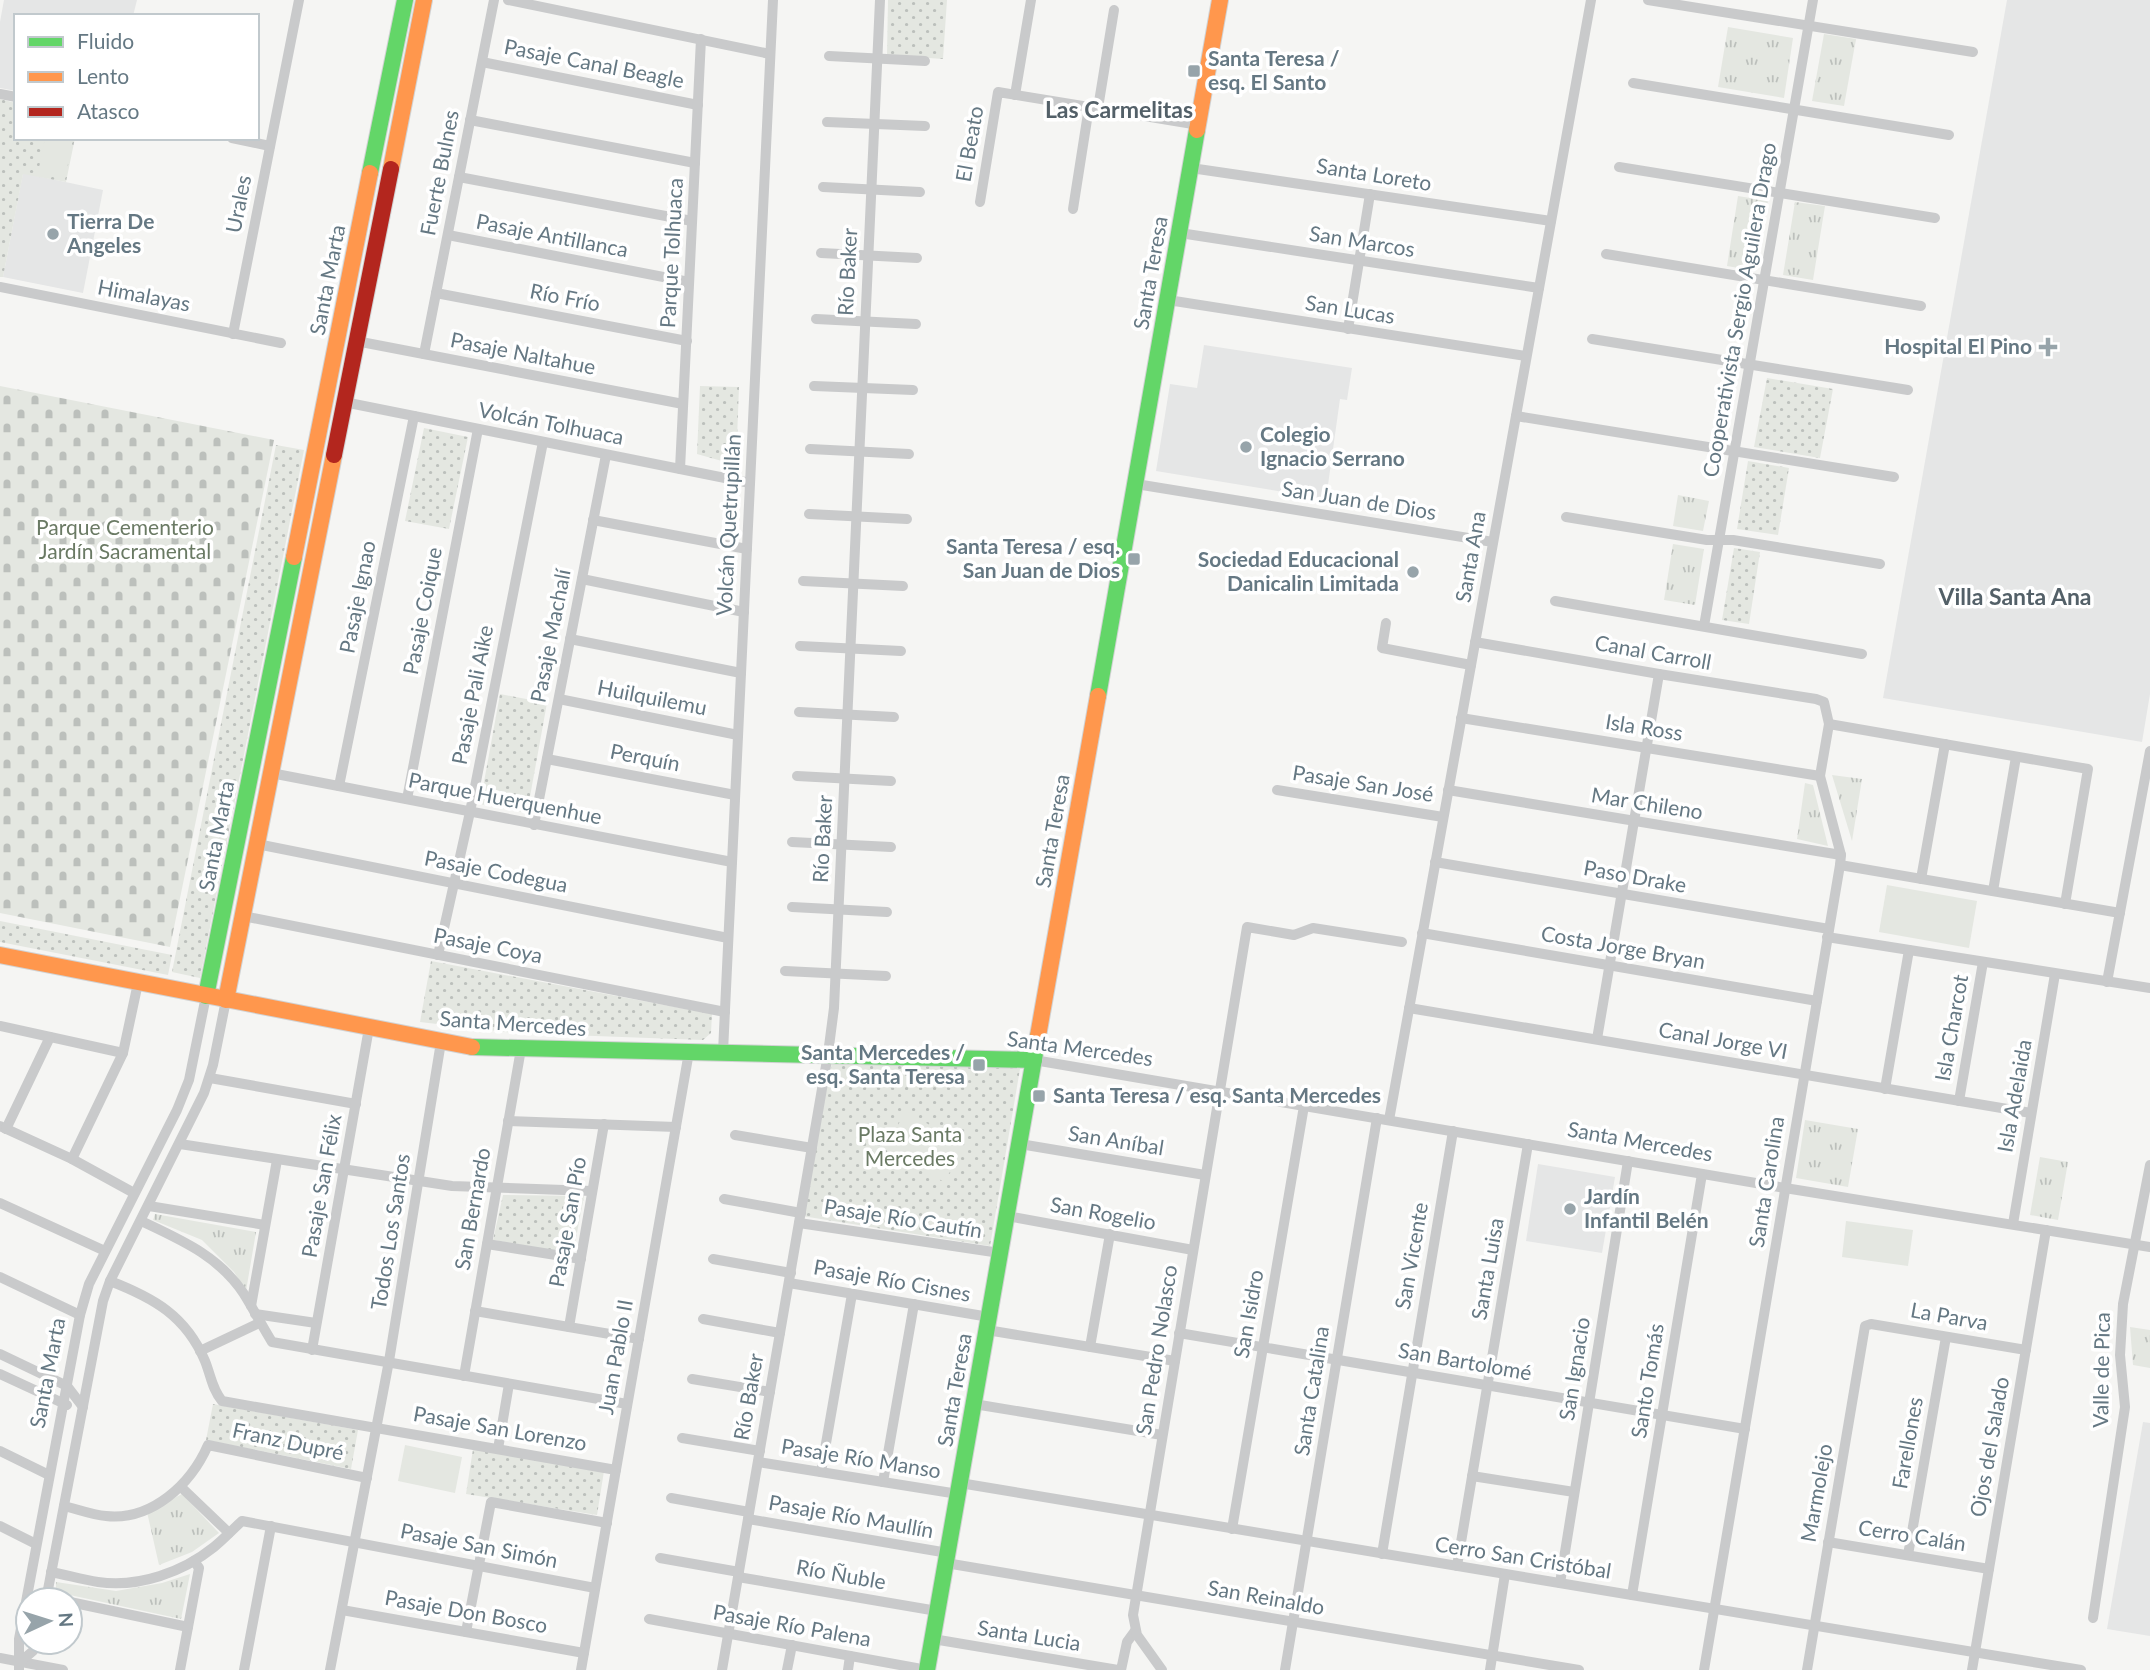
<svg xmlns="http://www.w3.org/2000/svg" width="2150" height="1670" font-family="Lato,sans-serif">
<defs>
<pattern id="grass-tufts" width="24" height="20" patternUnits="userSpaceOnUse" patternTransform="scale(1.75)"><rect width="24" height="20" fill="#e4e7e1"/><path d="M3 7l-1-3M5 7V3M7 7l1-3M15 17l-1-3M17 17v-4M19 17l1-3" fill="none" stroke="#bcc0bc"/></pattern>
<pattern id="cemetery-stones" width="16" height="16" patternUnits="userSpaceOnUse" patternTransform="scale(1.75)"><rect width="16" height="16" fill="#e4e7e1"/><path d="M2 7V4a2 2 0 0 1 4 0v3zM10 15v-3a2 2 0 0 1 4 0v3z" fill="#bcc0bc"/></pattern>
<pattern id="park-dots" width="8" height="8" patternUnits="userSpaceOnUse" patternTransform="scale(1.75)"><rect width="8" height="8" fill="#e4e7e1"/><path d="M2 2h.1M6 6h.1" fill="none" stroke="#bcc0bc" stroke-width="1.8" stroke-linecap="round"/></pattern>
</defs>
<rect width="100%" height="100%" fill="#f5f5f3"/>
<g fill="#e5e6e6">
<polygon points="4,0 137,0 133,16 16,16 16,91 0,88 0,22"/>
<polygon points="2007,0 2150,0 2150,694 2142,742 1883,698"/>
<polygon points="23,173 103,190 83,293 3,277"/>
<polygon points="1204,345 1352,368 1347,400 1340,399 1326,499 1156,471 1170,384 1197,388"/>
<polygon points="1538,1164 1615,1177 1602,1253 1526,1241"/>
<polygon points="2143,1422 2150,1423 2150,1636 2107,1629"/>
</g>
<g fill="url(#grass-tufts)">
<polygon points="1728,27 1793,38 1784,98 1718,87"/>
<polygon points="1824,34 1856,39 1844,106 1812,101"/>
<polygon points="1738,196 1768,201 1756,271 1727,266"/>
<polygon points="1795,202 1825,206 1813,280 1783,275"/>
<polygon points="1678,495 1709,501 1703,531 1673,526"/>
<polygon points="1673,544 1704,549 1695,605 1664,600"/>
<polygon points="1832,775 1862,779 1852,841"/>
<polygon points="1805,783 1813,785 1828,846 1797,839"/>
<polygon points="1805,1120 1858,1129 1848,1187 1796,1178"/>
<polygon points="2040,1157 2068,1162 2058,1220 2030,1215"/>
<polygon points="155,1214 256,1232 246,1291 234,1272 202,1240 153,1220"/>
<polygon points="2130,1327 2150,1330 2150,1368 2133,1365"/>
<polygon points="182,1494 219,1533 192,1552 159,1565 147,1512"/>
<polygon points="190,1574 181,1619 56,1592 56,1582 116,1591 162,1583"/>
</g>
<polygon fill="url(#cemetery-stones)" points="0,386 274,440 170,947 0,913"/>
<g fill="url(#park-dots)">
<polygon points="888,0 947,0 943,59 887,55"/>
<polygon points="0,99 16,103 16,138 75,138 66,182 23,174 3,277 0,277"/>
<polygon points="1767,378 1833,389 1820,458 1754,447"/>
<polygon points="700,386 739,387 736,465 697,454"/>
<polygon points="424,428 468,437 449,529 405,521"/>
<polygon points="276,445 304,450 200,978 172,972"/>
<polygon points="1748,461 1789,468 1778,535 1737,529"/>
<polygon points="1734,548 1760,552 1749,624 1722,620"/>
<polygon points="500,694 547,703 527,813 480,804"/>
<polygon points="0,921 172,955 168,975 0,942"/>
<polygon points="431,961 712,1014 711,1033 703,1040 514,1033 420,1022"/>
<polygon points="833,1057 1020,1069 990,1246 802,1216"/>
<polygon points="503,1195 584,1196 573,1254 493,1240"/>
<polygon points="213,1404 358,1430 351,1469 206,1440"/>
<polygon points="473,1449 604,1471 597,1515 466,1494"/>
</g>
<g fill="#e4e7e1">
<polygon points="45,138 73,138 65,179 38,173"/>
<polygon points="1887,885 1977,901 1969,948 1879,932"/>
<polygon points="906,1111 965,1146 944,1182 885,1147"/>
<polygon points="1846,1221 1913,1230 1908,1266 1842,1257"/>
<polygon points="405,1445 462,1457 455,1493 398,1481"/>
</g>
<g fill="none" stroke-linecap="round" stroke-linejoin="round">
<defs>
<g id="fast">
<polyline points="370,173 405,0"/>
<polyline points="1098,696 1197,130"/>
<polyline points="206,996 294,557"/>
<polyline points="472,1047 1034,1060"/>
<polyline points="927,1670 1038,1036"/>
</g>
<g id="slow">
<polyline points="1197,130 1220,0"/>
<polyline points="391,169 424,0"/>
<polyline points="294,557 370,173"/>
<polyline points="0,955 472,1047"/>
<polyline points="226,1000 334,455"/>
<polyline points="1038,1036 1098,696"/>
</g>
<polyline id="jam" points="334,455 391,169"/>
</defs>
<use href="#fast" stroke="#d1d2d3" stroke-width="18"/>
<use href="#slow" stroke="#d1d2d3" stroke-width="18"/>
<use href="#jam" stroke="#d1d2d3" stroke-width="18"/>
<g stroke="#c9cacb" stroke-width="10">
<polyline points="508,0 770,54"/>
<polyline points="1648,0 1973,52"/>
<polyline points="829,56 925,61"/>
<polyline points="482,62 698,105"/>
<polyline points="1633,83 1949,135"/>
<polyline points="0,94 16,97"/>
<polyline points="1015,95 1031,0"/>
<polyline points="1098,108 1114,10"/>
<polyline points="470,120 695,163"/>
<polyline points="827,122 925,126"/>
<polyline points="232,138 270,146"/>
<polyline points="1619,167 1935,218"/>
<polyline points="1191,168 1551,221"/>
<polyline points="459,177 692,221"/>
<polyline points="823,187 920,192"/>
<polyline points="980,202 998,92 1199,125"/>
<polyline points="1073,209 1089,107"/>
<polyline points="1180,233 1539,288"/>
<polyline points="448,235 689,282"/>
<polyline points="821,253 917,258"/>
<polyline points="1606,254 1921,306"/>
<polyline points="0,287 281,343"/>
<polyline points="436,293 687,341"/>
<polyline points="1168,300 1526,356"/>
<polyline points="816,319 916,324"/>
<polyline points="1348,329 1370,194"/>
<polyline points="233,334 299,0"/>
<polyline points="1592,339 1908,390"/>
<polyline points="356,341 683,404"/>
<polyline points="424,354 494,0"/>
<polyline points="814,386 913,390"/>
<polyline points="344,402 750,483"/>
<polyline points="1516,416 1894,477"/>
<polyline points="810,449 909,454"/>
<polyline points="680,469 701,39"/>
<polyline points="1136,484 1493,542"/>
<polyline points="809,514 907,519"/>
<polyline points="1566,517 1707,540 1733,540 1880,564"/>
<polyline points="593,520 747,549"/>
<polyline points="582,579 744,612"/>
<polyline points="803,581 903,586"/>
<polyline points="1555,601 1862,654"/>
<polyline points="1386,623 1382,648 1471,665"/>
<polyline points="1704,626 1813,0"/>
<polyline points="570,639 741,673"/>
<polyline points="1475,642 1659,674 1816,699 1824,702 1829,724 1820,776 1841,855 1840,865 1704,1670"/>
<polyline points="800,646 901,651"/>
<polyline points="559,699 738,735"/>
<polyline points="799,712 894,717"/>
<polyline points="1461,718 1820,776"/>
<polyline points="1829,724 2088,769 2065,904"/>
<polyline points="547,759 735,795"/>
<polyline points="271,773 732,862"/>
<polyline points="797,776 891,781"/>
<polyline points="339,786 414,416"/>
<polyline points="1277,790 1443,817"/>
<polyline points="1448,790 1841,855"/>
<polyline points="407,799 478,429"/>
<polyline points="534,825 606,455"/>
<polyline points="792,842 891,847"/>
<polyline points="257,844 728,938"/>
<polyline points="1435,862 1829,929"/>
<polyline points="1840,865 2120,913"/>
<polyline points="1921,879 1945,744"/>
<polyline points="1993,891 2016,757"/>
<polyline points="792,907 887,912"/>
<polyline points="243,916 725,1012"/>
<polyline points="1422,933 1817,1001"/>
<polyline points="1827,937 2150,988"/>
<polyline points="438,955 470,812 543,442"/>
<polyline points="785,971 886,976"/>
<polyline points="2107,982 2150,751"/>
<polyline points="1409,1008 2031,1113"/>
<polyline points="0,1026 123,1053"/>
<polyline points="1597,1039 1659,674"/>
<polyline points="723,1052 773,0"/>
<polyline points="1034,1060 1785,1188 2150,1247"/>
<polyline points="210,1078 356,1104"/>
<polyline points="1885,1089 1909,950"/>
<polyline points="1959,1101 1983,962"/>
<polyline points="1389,1120 1591,0"/>
<polyline points="508,1121 676,1127"/>
<polyline points="0,1126 72,1159 134,1193"/>
<polyline points="6,1129 50,1037"/>
<polyline points="735,1135 812,1148"/>
<polyline points="180,1144 452,1186 592,1191"/>
<polyline points="1020,1144 1205,1175"/>
<polyline points="72,1159 123,1053 138,983"/>
<polyline points="724,1199 801,1213"/>
<polyline points="0,1203 105,1251"/>
<polyline points="149,1206 265,1225"/>
<polyline points="1007,1216 1193,1250"/>
<path d="M 141,1221 C 181,1240 219,1256 244,1294 C 254,1310 262,1326 272,1342 L 627,1404"/>
<polyline points="799,1223 1000,1253"/>
<polyline points="2013,1224 2055,974"/>
<polyline points="487,1244 581,1259"/>
<polyline points="713,1259 791,1273"/>
<polyline points="0,1277 80,1315"/>
<path d="M 110,1281 C 154,1298 186,1316 205,1361 C 211,1376 212,1389 222,1401 L 616,1470"/>
<polyline points="789,1283 989,1317"/>
<polyline points="251,1306 277,1160"/>
<polyline points="475,1311 639,1339"/>
<polyline points="255,1314 316,1323"/>
<polyline points="703,1319 780,1333"/>
<polyline points="569,1327 604,1124"/>
<polyline points="987,1330 1175,1361"/>
<polyline points="1179,1333 1745,1429"/>
<polyline points="1090,1347 1110,1234"/>
<polyline points="312,1350 369,1028"/>
<polyline points="200,1351 259,1323"/>
<polyline points="0,1354 67,1386 83,1407"/>
<polyline points="0,1374 67,1405"/>
<polyline points="464,1376 521,1049"/>
<polyline points="692,1379 770,1392"/>
<polyline points="974,1404 1162,1435"/>
<polyline points="682,1438 760,1451"/>
<polyline points="498,1449 509,1384"/>
<polyline points="0,1451 49,1475"/>
<polyline points="758,1462 958,1494"/>
<polyline points="821,1472 852,1294"/>
<polyline points="1472,1476 1574,1492"/>
<polyline points="883,1482 914,1304"/>
<polyline points="960,1483 2081,1670"/>
<polyline points="181,1487 229,1533"/>
<polyline points="671,1498 749,1512"/>
<path d="M 64,1506 C 77,1509 92,1515 106,1516 C 152,1521 191,1484 208,1445 L 367,1478"/>
<polyline points="748,1519 948,1553"/>
<polyline points="0,1526 36,1544"/>
<polyline points="1232,1529 1304,1106"/>
<polyline points="1828,1542 1989,1569"/>
<polyline points="1382,1554 1453,1131"/>
<polyline points="1908,1555 1946,1337"/>
<polyline points="660,1558 739,1572"/>
<polyline points="946,1563 1579,1670"/>
<polyline points="1457,1566 1528,1144"/>
<path d="M 51,1572 C 67,1575 83,1580 98,1582 C 139,1588 183,1572 214,1547 C 224,1539 232,1530 242,1521 L 595,1588"/>
<polyline points="738,1577 937,1611"/>
<polyline points="1560,1583 1628,1161"/>
<polyline points="1632,1595 1702,1174"/>
<polyline points="46,1597 61,1600"/>
<polyline points="46,1600 103,1301 110,1281 204,1093 213,1065 226,1000"/>
<polyline points="70,1602 188,1627"/>
<polyline points="342,1610 584,1653"/>
<polyline points="2093,1618 2125,1407 2120,1355 2123,1304 2150,1165"/>
<polyline points="649,1619 927,1670"/>
<polyline points="466,1632 491,1502 607,1523"/>
<polyline points="933,1639 1118,1670"/>
<polyline points="0,1658 63,1670"/>
<polyline points="20,1662 33,1651 37,1642"/>
<polyline points="19,1670 19,1639 80,1315 89,1284 177,1110 189,1080 206,996"/>
<polyline points="180,1670 199,1568 194,1561"/>
<polyline points="244,1670 271,1526"/>
<polyline points="330,1670 389,1361 441,1042"/>
<polyline points="581,1670 689,1052"/>
<polyline points="722,1670 828,1054 834,1008 880,0"/>
<polyline points="787,1670 792,1645"/>
<polyline points="848,1670 850,1656"/>
<polyline points="1121,1670 1127,1642 1135,1631"/>
<polyline points="1162,1670 1137,1635 1133,1615 1247,927 1294,935 1313,928 1402,942"/>
<polyline points="1285,1670 1377,1118"/>
<polyline points="1490,1670 1505,1574"/>
<polyline points="1807,1670 1865,1326 1871,1324 2026,1350"/>
<polyline points="1972,1670 2046,1230"/>
</g>
<use href="#fast" stroke="#63d668" stroke-width="16"/>
<use href="#slow" stroke="#ff974d" stroke-width="16"/>
<use href="#jam" stroke="#b3261e" stroke-width="16"/>
</g>
<g fill="#97a4aa" stroke="#fff" stroke-width="2.5">
<rect x="1187" y="64" width="14" height="14" rx="3.5"/>
<circle cx="53" cy="234" r="7"/>
<path d="M2044.5 336.5h7v7h7v7h-7v7h-7v-7h-7v-7h7z"/>
<circle cx="1246" cy="447" r="7"/>
<rect x="1127" y="552" width="14" height="14" rx="3.5"/>
<circle cx="1413" cy="572" r="7"/>
<rect x="972" y="1058" width="14" height="14" rx="3.5"/>
<rect x="1032" y="1089" width="14" height="14" rx="3.5"/>
<circle cx="1570" cy="1209" r="7"/>
</g>
<g text-anchor="middle" stroke-width="7" stroke-linejoin="round" paint-order="stroke">
<g font-size="21" font-weight="bold" fill="#657883" stroke="#fff" text-anchor="start">
<text x="1208" y="66">Santa Teresa /<tspan x="1208" dy="24">esq. El Santo</tspan></text>
<text x="67" y="229">Tierra De<tspan x="67" dy="24">Angeles</tspan></text>
<text x="2032" y="354" text-anchor="end">Hospital El Pino</text>
<text x="1260" y="442">Colegio<tspan x="1260" dy="24">Ignacio Serrano</tspan></text>
<text x="1120" y="554" text-anchor="end">Santa Teresa / esq.<tspan x="1120" dy="24">San Juan de Dios</tspan></text>
<text x="1399" y="567" text-anchor="end">Sociedad Educacional<tspan x="1399" dy="24">Danicalin Limitada</tspan></text>
<text x="965" y="1060" text-anchor="end">Santa Mercedes /<tspan x="965" dy="24">esq. Santa Teresa</tspan></text>
<text x="1053" y="1103">Santa Teresa / esq. Santa Mercedes</text>
<text x="1584" y="1204">Jardín<tspan x="1584" dy="24">Infantil Belén</tspan></text>
</g>
<g font-size="21" fill="#657883" stroke="#fff">
<text transform="translate(594 64) rotate(11)" y="7">Pasaje Canal Beagle</text>
<text transform="translate(970 144) rotate(-80)" y="7">El Beato</text>
<text transform="translate(440 173) rotate(-79)" y="7">Fuerte Bulnes</text>
<text transform="translate(1374 175) rotate(9)" y="7">Santa Loreto</text>
<text transform="translate(239 204) rotate(-79)" y="7">Urales</text>
<text transform="translate(552 236) rotate(11)" y="7">Pasaje Antillanca</text>
<text transform="translate(1362 242) rotate(9)" y="7">San Marcos</text>
<text transform="translate(672 253) rotate(-87)" y="7">Parque Tolhuaca</text>
<text transform="translate(848 272) rotate(-87)" y="7">Río Baker</text>
<text transform="translate(1151 273) rotate(-80)" y="7">Santa Teresa</text>
<text transform="translate(328 280) rotate(-79)" y="7">Santa Marta</text>
<text transform="translate(144 296) rotate(11)" y="7">Himalayas</text>
<text transform="translate(565 298) rotate(11)" y="7">Río Frío</text>
<text transform="translate(1350 310) rotate(9)" y="7">San Lucas</text>
<text transform="translate(1740 310) rotate(-80)" y="7">Cooperativista Sergio Aguilera Drago</text>
<text transform="translate(523 354) rotate(11)" y="7">Pasaje Naltahue</text>
<text transform="translate(551 424) rotate(11)" y="7">Volcán Tolhuaca</text>
<text transform="translate(1359 501) rotate(9)" y="7">San Juan de Dios</text>
<text transform="translate(729 525) rotate(-87)" y="7">Volcán Quetrupillán</text>
<text transform="translate(1471 557) rotate(-80)" y="7">Santa Ana</text>
<text transform="translate(358 597) rotate(-79)" y="7">Pasaje Ignao</text>
<text transform="translate(423 611) rotate(-79)" y="7">Pasaje Coique</text>
<text transform="translate(551 636) rotate(-79)" y="7">Pasaje Machalí</text>
<text transform="translate(1653 653) rotate(10)" y="7">Canal Carroll</text>
<text transform="translate(473 695) rotate(-79)" y="7">Pasaje Pali Aike</text>
<text transform="translate(652 698) rotate(11)" y="7">Huilquilemu</text>
<text transform="translate(1644 728) rotate(9)" y="7">Isla Ross</text>
<text transform="translate(645 758) rotate(11)" y="7">Perquín</text>
<text transform="translate(1363 784) rotate(9)" y="7">Pasaje San José</text>
<text transform="translate(505 799) rotate(11)" y="7">Parque Huerquenhue</text>
<text transform="translate(1647 804) rotate(9)" y="7">Mar Chileno</text>
<text transform="translate(1053 831) rotate(-80)" y="7">Santa Teresa</text>
<text transform="translate(217 836) rotate(-79)" y="7">Santa Marta</text>
<text transform="translate(823 839) rotate(-87)" y="7">Río Baker</text>
<text transform="translate(496 872) rotate(11)" y="7">Pasaje Codegua</text>
<text transform="translate(1635 877) rotate(10)" y="7">Paso Drake</text>
<text transform="translate(488 946) rotate(11)" y="7">Pasaje Coya</text>
<text transform="translate(1623 948) rotate(10)" y="7">Costa Jorge Bryan</text>
<text transform="translate(513 1024) rotate(4)" y="7">Santa Mercedes</text>
<text transform="translate(1952 1028) rotate(-80)" y="7">Isla Charcot</text>
<text transform="translate(1723 1041) rotate(10)" y="7">Canal Jorge VI</text>
<text transform="translate(1080 1049) rotate(8)" y="7">Santa Mercedes</text>
<text transform="translate(2015 1096) rotate(-80)" y="7">Isla Adelaida</text>
<text transform="translate(1116 1141) rotate(9)" y="7">San Aníbal</text>
<text transform="translate(1640 1142) rotate(10)" y="7">Santa Mercedes</text>
<text transform="translate(1767 1182) rotate(-81)" y="7">Santa Carolina</text>
<text transform="translate(322 1186) rotate(-80)" y="7">Pasaje San Félix</text>
<text transform="translate(473 1209) rotate(-80)" y="7">San Bernardo</text>
<text transform="translate(1103 1214) rotate(10)" y="7">San Rogelio</text>
<text transform="translate(903 1219) rotate(9)" y="7">Pasaje Río Cautín</text>
<text transform="translate(568 1222) rotate(-80)" y="7">Pasaje San Pío</text>
<text transform="translate(391 1232) rotate(-81)" y="7">Todos Los Santos</text>
<text transform="translate(1412 1256) rotate(-80)" y="7">San Vicente</text>
<text transform="translate(1488 1269) rotate(-80)" y="7">Santa Luisa</text>
<text transform="translate(892 1281) rotate(10)" y="7">Pasaje Río Cisnes</text>
<text transform="translate(1249 1314) rotate(-80)" y="7">San Isidro</text>
<text transform="translate(1949 1317) rotate(10)" y="7">La Parva</text>
<text transform="translate(1157 1350) rotate(-81)" y="7">San Pedro Nolasco</text>
<text transform="translate(616 1357) rotate(-80)" y="7">Juan Pablo II</text>
<text transform="translate(1465 1362) rotate(10)" y="7">San Bartolomé</text>
<text transform="translate(1575 1369) rotate(-81)" y="7">San Ignacio</text>
<text transform="translate(2102 1370) rotate(-89)" y="7">Valle de Pica</text>
<text transform="translate(48 1373) rotate(-79)" y="7">Santa Marta</text>
<text transform="translate(1648 1381) rotate(-81)" y="7">Santo Tomás</text>
<text transform="translate(955 1390) rotate(-80)" y="7">Santa Teresa</text>
<text transform="translate(1312 1391) rotate(-81)" y="7">Santa Catalina</text>
<text transform="translate(749 1397) rotate(-80)" y="7">Río Baker</text>
<text transform="translate(500 1429) rotate(10)" y="7">Pasaje San Lorenzo</text>
<text transform="translate(288 1442) rotate(12)" y="7">Franz Dupré</text>
<text transform="translate(1908 1443) rotate(-80)" y="7">Farellones</text>
<text transform="translate(1990 1447) rotate(-80)" y="7">Ojos del Salado</text>
<text transform="translate(861 1459) rotate(9)" y="7">Pasaje Río Manso</text>
<text transform="translate(1817 1493) rotate(-80)" y="7">Marmolejo</text>
<text transform="translate(851 1517) rotate(10)" y="7">Pasaje Río Maullín</text>
<text transform="translate(1912 1536) rotate(9)" y="7">Cerro Calán</text>
<text transform="translate(479 1546) rotate(11)" y="7">Pasaje San Simón</text>
<text transform="translate(1523 1558) rotate(9)" y="7">Cerro San Cristóbal</text>
<text transform="translate(841 1575) rotate(10)" y="7">Río Ñuble</text>
<text transform="translate(1266 1598) rotate(10)" y="7">San Reinaldo</text>
<text transform="translate(466 1612) rotate(10)" y="7">Pasaje Don Bosco</text>
<text transform="translate(792 1626) rotate(10)" y="7">Pasaje Río Palena</text>
<text transform="translate(1029 1636) rotate(9)" y="7">Santa Lucia</text>
</g>
<g font-size="21" fill="#6a7a64" stroke="#fff">
<text x="125" y="535">Parque Cementerio<tspan x="125" dy="24">Jardín Sacramental</tspan></text>
<text x="910" y="1142">Plaza Santa<tspan x="910" dy="24">Mercedes</tspan></text>
</g>
<g font-size="23" font-weight="bold" fill="#536068" stroke="#fff">
<text x="1119" y="118">Las Carmelitas</text>
<text x="2015" y="605">Villa Santa Ana</text>
</g>
</g>
<rect x="14" y="14" width="245" height="126" fill="#ffffff" stroke="#c1c9cd" stroke-width="2"/>
<rect x="28" y="37" width="35" height="10" fill="#63d668" stroke="#c1c9cd" stroke-width="2"/>
<text x="77" y="49" font-size="21" fill="#657883">Fluido</text>
<rect x="28" y="72" width="35" height="10" fill="#ff974d" stroke="#c1c9cd" stroke-width="2"/>
<text x="77" y="84" font-size="21" fill="#657883">Lento</text>
<rect x="28" y="107" width="35" height="10" fill="#b3261e" stroke="#c1c9cd" stroke-width="2"/>
<text x="77" y="119" font-size="21" fill="#657883">Atasco</text>
<g transform="translate(49 1621) rotate(86)"><circle r="33" fill="#ffffff" stroke="#c1c9cd" stroke-width="2"/>
<path d="M0-5L12 26L0 18L-12 26Z" fill="#97a4aa"/>
<text y="-10" font-size="19" font-weight="bold" text-anchor="middle" fill="#657883">N</text>
</g>
</svg>
